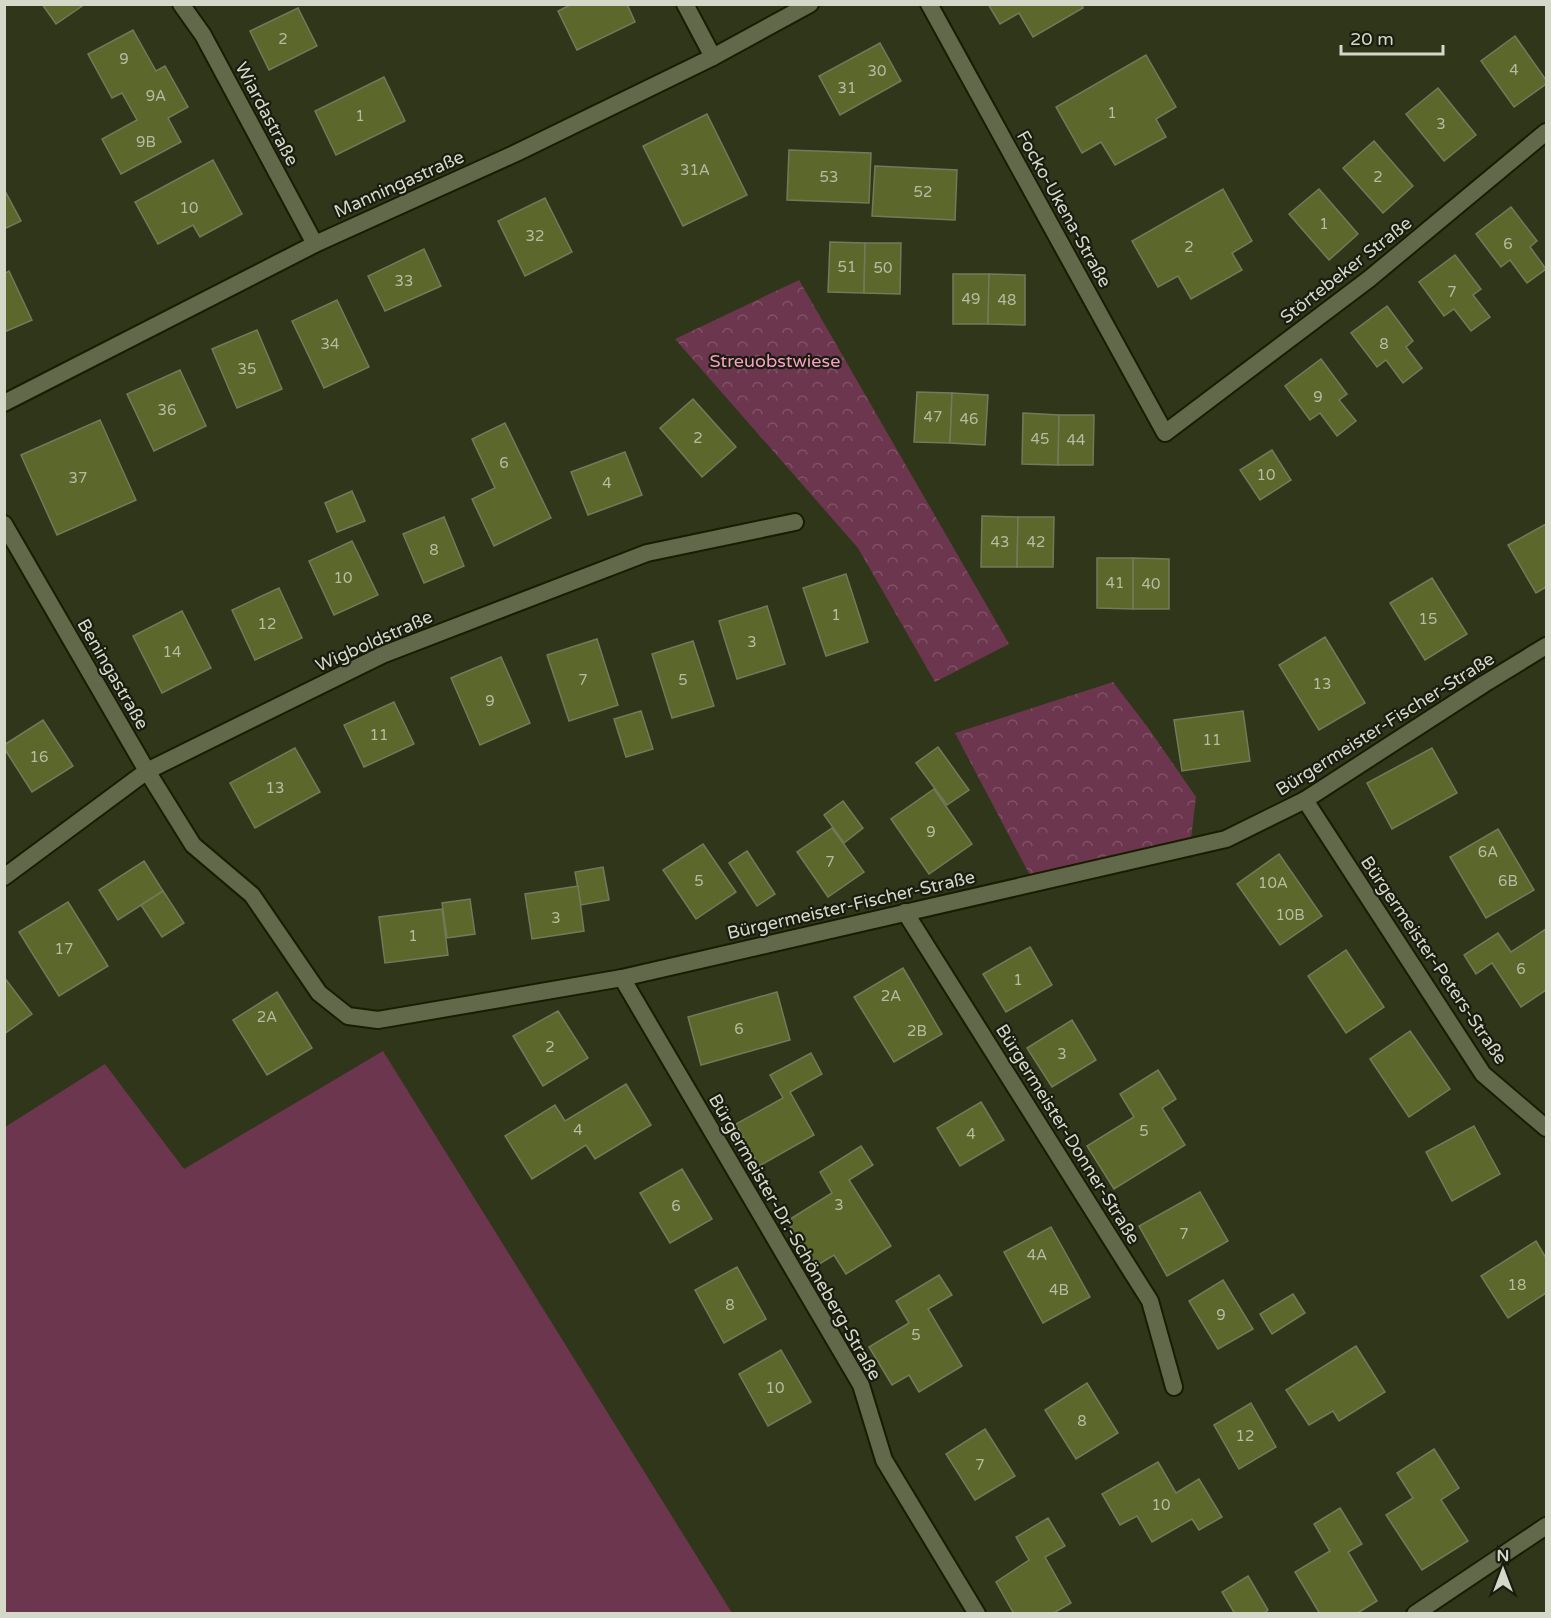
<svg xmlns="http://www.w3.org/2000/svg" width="1551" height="1618" font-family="'Varela Round',sans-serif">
<defs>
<pattern id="park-crowns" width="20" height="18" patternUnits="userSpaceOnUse" patternTransform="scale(1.5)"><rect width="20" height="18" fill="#6c364f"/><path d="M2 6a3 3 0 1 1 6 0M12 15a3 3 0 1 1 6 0" fill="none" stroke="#805267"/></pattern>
</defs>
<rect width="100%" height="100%" fill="#303619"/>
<polygon fill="#6c364f" points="383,1051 732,1613 5,1613 5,1127 105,1064 184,1169"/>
<g fill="url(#park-crowns)">
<polygon points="799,280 1009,644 935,682 858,548 675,339"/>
<polygon points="1113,682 1149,729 1196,797 1190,847 1034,883 955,733"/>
</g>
<g fill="#5c672b" stroke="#737a5b" stroke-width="1.5">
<polygon points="42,4 85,4 56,24"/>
<polygon points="572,4 627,4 635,22 577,50 558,11"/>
<polygon points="988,4 1082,4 1083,8 1033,37 1019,13 1000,24"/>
<polygon points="298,8 317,46 269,70 250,31"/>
<polygon points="133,30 156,71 165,66 188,107 168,118 181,142 121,174 102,139 137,120 122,93 112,98 88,54"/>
<polygon points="1515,36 1546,80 1546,84 1514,107 1481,61"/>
<polygon points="880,43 901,81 840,115 819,76"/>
<polygon points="1146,55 1176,107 1156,119 1166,137 1115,165 1101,142 1082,153 1056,107"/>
<polygon points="384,77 405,121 336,155 315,111"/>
<polygon points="1438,88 1476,135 1444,161 1406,114"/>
<polygon points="707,114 747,195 683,226 643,146"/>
<polygon points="1374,141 1413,186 1383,213 1343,168"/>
<polygon points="789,150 871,153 869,203 787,200"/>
<polygon points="213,160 242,214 200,237 193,225 158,244 135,202"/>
<polygon points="875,166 957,170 955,220 872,216"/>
<polygon points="4,189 21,221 4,229"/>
<polygon points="1223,189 1252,241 1232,253 1242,270 1191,299 1178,276 1158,287 1132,241"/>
<polygon points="1319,189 1358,234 1329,260 1289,214"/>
<polygon points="545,198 572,252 525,276 498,221"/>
<polygon points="1511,207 1537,241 1530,247 1546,269 1527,283 1510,260 1501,267 1476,234"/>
<polygon points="830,242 865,243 864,293 828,292"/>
<polygon points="865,243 901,243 900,294 864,293"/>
<polygon points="424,249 441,286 385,311 368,276"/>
<polygon points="1455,255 1481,289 1473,295 1490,317 1471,331 1454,309 1444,316 1419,282"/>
<polygon points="9,271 32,320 4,332 4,274"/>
<polygon points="953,274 989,274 988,324 953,324"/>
<polygon points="989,274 1025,275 1025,325 988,324"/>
<polygon points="337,300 369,367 324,388 292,321"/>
<polygon points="1387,306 1413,341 1406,347 1422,368 1403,383 1386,360 1377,367 1351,333"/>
<polygon points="257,330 282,389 237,408 212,349"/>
<polygon points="1321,359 1347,394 1339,400 1356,421 1337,436 1320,413 1310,420 1285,386"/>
<polygon points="180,370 206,426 154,451 127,394"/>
<polygon points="917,392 952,393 950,443 914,442"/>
<polygon points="952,393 988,395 985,445 950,443"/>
<polygon points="693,399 736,447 702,477 660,428"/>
<polygon points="1023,413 1059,415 1058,465 1022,464"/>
<polygon points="1059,415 1094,415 1093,465 1058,465"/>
<polygon points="100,420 136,500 57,535 21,455"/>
<polygon points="505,423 551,518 494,546 472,499 495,488 472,439"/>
<polygon points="1272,450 1291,480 1260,500 1240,470"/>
<polygon points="625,452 642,495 588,515 571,472"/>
<polygon points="352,491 365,521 337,532 325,503"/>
<polygon points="982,516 1018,517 1017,567 981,567"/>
<polygon points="444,517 464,566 424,583 403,534"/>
<polygon points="1018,517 1054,517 1053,567 1017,567"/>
<polygon points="1546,524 1546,587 1536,593 1508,545"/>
<polygon points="352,541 378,595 334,615 309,561"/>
<polygon points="1097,558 1133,558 1133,609 1097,608"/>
<polygon points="1133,558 1169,559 1169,609 1133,609"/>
<polygon points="846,574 868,642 826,656 803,588"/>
<polygon points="1432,578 1467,634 1425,660 1390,603"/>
<polygon points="279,588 302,638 255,660 232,610"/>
<polygon points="767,606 785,664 737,679 719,621"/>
<polygon points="182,611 211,668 162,693 133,636"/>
<polygon points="1325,637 1365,703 1319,730 1279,665"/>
<polygon points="597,639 618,705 569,721 547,655"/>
<polygon points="693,641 714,706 672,718 652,654"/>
<polygon points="501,657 530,723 480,745 451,678"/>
<polygon points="394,702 414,744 364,767 344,725"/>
<polygon points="641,711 653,749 626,757 614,719"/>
<polygon points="1243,711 1250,761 1182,771 1174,720"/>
<polygon points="43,720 73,766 32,792 4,748 4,745"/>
<polygon points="938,747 969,790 947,805 916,763"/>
<polygon points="295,748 320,792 255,828 230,783"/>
<polygon points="1432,748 1457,793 1392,829 1367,783"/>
<polygon points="934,789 972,844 929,874 891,819"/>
<polygon points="843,801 863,828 844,843 824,815"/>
<polygon points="832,828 864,872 828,897 797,852"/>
<polygon points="1498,829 1534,890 1486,918 1450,857"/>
<polygon points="703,844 736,892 696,919 663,870"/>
<polygon points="747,851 775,894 757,906 729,863"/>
<polygon points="1279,854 1322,916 1280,945 1237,884"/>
<polygon points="144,861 163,891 118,920 99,890"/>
<polygon points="603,867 609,900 581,905 575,872"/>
<polygon points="578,886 584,931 532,939 525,894"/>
<polygon points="163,891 184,923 162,937 141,905"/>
<polygon points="470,899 475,934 447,938 442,903"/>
<polygon points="68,902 108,966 59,996 19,932"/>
<polygon points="442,909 448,955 385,963 379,917"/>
<polygon points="1546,929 1546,990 1521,1007 1492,963 1476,974 1464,955 1498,933 1511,952"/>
<polygon points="1030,947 1052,985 1006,1012 983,974"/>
<polygon points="1346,950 1384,1007 1346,1033 1308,976"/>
<polygon points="903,968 942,1034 894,1062 854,997"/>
<polygon points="4,977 32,1014 4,1034"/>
<polygon points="277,992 312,1048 267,1075 233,1020"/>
<polygon points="777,992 790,1040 701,1065 688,1017"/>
<polygon points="558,1011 588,1058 543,1086 513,1036"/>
<polygon points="1072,1020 1096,1060 1052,1087 1027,1048"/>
<polygon points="1410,1031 1450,1089 1409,1117 1370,1059"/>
<polygon points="811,1053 822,1074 790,1092 814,1135 759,1166 736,1124 783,1098 770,1075"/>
<polygon points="1158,1070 1176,1099 1162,1108 1185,1145 1114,1189 1087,1146 1134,1117 1120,1094"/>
<polygon points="626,1084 651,1125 595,1159 586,1145 532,1179 505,1136 555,1105 565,1121"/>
<polygon points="981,1102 1004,1140 960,1166 937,1128"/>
<polygon points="1474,1126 1500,1174 1452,1201 1426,1152"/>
<polygon points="861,1146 873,1165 849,1180 891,1246 846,1274 834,1255 816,1266 787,1221 832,1193 820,1172"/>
<polygon points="682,1169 712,1219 670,1243 640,1193"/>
<polygon points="1200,1192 1228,1241 1167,1276 1139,1226"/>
<polygon points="1051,1227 1090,1297 1043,1323 1004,1252"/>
<polygon points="1536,1241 1546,1258 1546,1293 1508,1318 1481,1276"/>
<polygon points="737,1267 766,1319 724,1343 695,1290"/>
<polygon points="939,1275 952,1295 928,1309 962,1366 919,1392 909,1375 892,1385 869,1347 909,1323 896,1301"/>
<polygon points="1223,1280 1253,1329 1218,1349 1189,1301"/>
<polygon points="1293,1294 1305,1313 1272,1334 1260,1314"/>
<polygon points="1356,1346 1385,1392 1339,1421 1333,1411 1309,1425 1286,1390"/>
<polygon points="781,1350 811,1402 768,1426 739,1374"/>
<polygon points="1087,1383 1118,1433 1076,1459 1045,1410"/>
<polygon points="1251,1403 1276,1447 1239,1469 1214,1425"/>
<polygon points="985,1429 1015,1476 975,1500 946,1454"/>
<polygon points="1434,1449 1459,1488 1441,1500 1468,1541 1422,1570 1386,1515 1413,1498 1397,1473"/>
<polygon points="1158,1462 1176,1493 1199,1479 1222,1517 1199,1530 1192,1519 1152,1542 1137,1516 1120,1525 1102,1494"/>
<polygon points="1340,1508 1362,1544 1348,1552 1377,1601 1356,1614 1320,1614 1295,1572 1330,1551 1314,1524"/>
<polygon points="1048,1518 1065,1546 1045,1557 1071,1603 1052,1614 1014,1614 996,1582 1029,1560 1016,1537"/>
<polygon points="1248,1576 1268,1610 1263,1614 1235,1614 1222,1592"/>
</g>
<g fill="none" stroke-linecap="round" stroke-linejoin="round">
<defs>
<g id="minor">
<polyline points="181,4 203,35 315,244"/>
<polyline points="685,4 713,57"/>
<polyline points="929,4 1165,433 1369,279 1546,132"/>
<polyline points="4,403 315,244 514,154 713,57 810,4"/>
<polyline points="4,524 147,771 193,845 252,895 319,993 348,1016 378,1020 622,978 1226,839 1305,800 1484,684 1546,646"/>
<polyline points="1305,800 1483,1074 1546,1128"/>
<polyline points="4,877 147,771 382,655 647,553 795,522"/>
<polyline points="905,912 1150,1301 1174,1387"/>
<polyline points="622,978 861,1385 884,1460 977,1614"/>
<polyline points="1415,1614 1546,1526"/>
</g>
</defs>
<use href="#minor" stroke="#181d02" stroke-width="20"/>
<use href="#minor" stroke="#62684a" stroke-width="16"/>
</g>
<g text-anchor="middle" stroke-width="4.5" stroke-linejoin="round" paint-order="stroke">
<g font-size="15" fill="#b6bca1">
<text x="283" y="44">2</text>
<text x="124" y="64">9</text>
<text x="1514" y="75">4</text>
<text x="877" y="76">30</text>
<text x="847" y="93">31</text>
<text x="156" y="101">9A</text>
<text x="1112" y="118">1</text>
<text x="360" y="121">1</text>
<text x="1441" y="129">3</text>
<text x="146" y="147">9B</text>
<text x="695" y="175">31A</text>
<text x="829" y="182">53</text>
<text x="1378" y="182">2</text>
<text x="923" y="197">52</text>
<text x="189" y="213">10</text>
<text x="1324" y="229">1</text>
<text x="535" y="241">32</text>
<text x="1508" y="249">6</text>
<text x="1189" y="252">2</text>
<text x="847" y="272">51</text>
<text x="883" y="273">50</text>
<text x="404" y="286">33</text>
<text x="1452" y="297">7</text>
<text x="971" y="304">49</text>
<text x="1007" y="305">48</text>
<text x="330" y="349">34</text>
<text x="1384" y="349">8</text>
<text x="247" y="374">35</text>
<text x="1318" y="402">9</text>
<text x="167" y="415">36</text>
<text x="933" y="422">47</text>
<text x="969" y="424">46</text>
<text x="698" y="443">2</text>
<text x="1040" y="444">45</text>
<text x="1076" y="445">44</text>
<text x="504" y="468">6</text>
<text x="1266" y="480">10</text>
<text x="78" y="483">37</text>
<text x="607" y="488">4</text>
<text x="1000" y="547">43</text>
<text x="1036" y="547">42</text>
<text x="434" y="555">8</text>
<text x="343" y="583">10</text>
<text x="1115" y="588">41</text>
<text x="1151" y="589">40</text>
<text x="836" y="620">1</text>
<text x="1428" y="624">15</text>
<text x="267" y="629">12</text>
<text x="752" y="647">3</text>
<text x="172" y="657">14</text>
<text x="583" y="685">7</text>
<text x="683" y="685">5</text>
<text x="1322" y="689">13</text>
<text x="490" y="706">9</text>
<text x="379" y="740">11</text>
<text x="1212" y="745">11</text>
<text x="39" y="762">16</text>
<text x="275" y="793">13</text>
<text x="931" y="837">9</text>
<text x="1488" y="857">6A</text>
<text x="830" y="867">7</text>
<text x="699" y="886">5</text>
<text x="1508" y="886">6B</text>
<text x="1273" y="888">10A</text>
<text x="1290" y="920">10B</text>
<text x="556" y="923">3</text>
<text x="413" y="941">1</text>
<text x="64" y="954">17</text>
<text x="1521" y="974">6</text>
<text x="1018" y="985">1</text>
<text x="891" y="1001">2A</text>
<text x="267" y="1022">2A</text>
<text x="739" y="1034">6</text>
<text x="917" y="1036">2B</text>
<text x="550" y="1052">2</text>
<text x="1062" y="1059">3</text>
<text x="578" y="1135">4</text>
<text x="1144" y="1136">5</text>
<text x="971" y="1139">4</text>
<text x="839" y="1210">3</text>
<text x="676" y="1211">6</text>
<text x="1184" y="1239">7</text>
<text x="1037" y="1260">4A</text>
<text x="1517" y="1290">18</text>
<text x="1059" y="1295">4B</text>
<text x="730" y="1310">8</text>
<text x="1221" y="1320">9</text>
<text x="916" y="1340">5</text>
<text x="775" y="1393">10</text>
<text x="1082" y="1426">8</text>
<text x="1245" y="1441">12</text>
<text x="980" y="1470">7</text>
<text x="1161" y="1510">10</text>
</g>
<g font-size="18" fill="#d4d8c8" stroke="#191c0f">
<text transform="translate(267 114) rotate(62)" y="6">Wiardastraße</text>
<text transform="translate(399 184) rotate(-24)" y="6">Manningastraße</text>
<text transform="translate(1064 209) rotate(61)" y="6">Focko-Ukena-Straße</text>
<text transform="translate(1346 270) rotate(-38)" y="6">Störtebeker Straße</text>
<text transform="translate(374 641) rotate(-24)" y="6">Wigboldstraße</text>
<text transform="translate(113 674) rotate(60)" y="6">Beningastraße</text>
<text transform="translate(1385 724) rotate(-32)" y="6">Bürgermeister-Fischer-Straße</text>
<text transform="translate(851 905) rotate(-13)" y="6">Bürgermeister-Fischer-Straße</text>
<text transform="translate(1434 960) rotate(56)" y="6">Bürgermeister-Peters-Straße</text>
<text transform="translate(1068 1134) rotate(58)" y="6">Bürgermeister-Donner-Straße</text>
<text transform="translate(795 1237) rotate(60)" y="6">Bürgermeister-Dr.-Schöneberg-Straße</text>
</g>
<g font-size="18" fill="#f89fc6" stroke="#191c0f">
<text x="775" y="367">Streuobstwiese</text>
</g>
</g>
<rect width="1551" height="1618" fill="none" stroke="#d4d8c8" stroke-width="12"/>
<g transform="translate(1503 1570)" stroke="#191c0f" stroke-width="4.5" paint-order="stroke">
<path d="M0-4.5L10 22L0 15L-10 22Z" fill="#d4d8c8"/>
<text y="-9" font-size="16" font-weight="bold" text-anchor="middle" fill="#d4d8c8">N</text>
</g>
<path d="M1341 45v9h102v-9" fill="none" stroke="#d4d8c8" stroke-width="3"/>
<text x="1350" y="45" font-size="18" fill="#d4d8c8" stroke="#191c0f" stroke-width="4.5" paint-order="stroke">20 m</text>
</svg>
